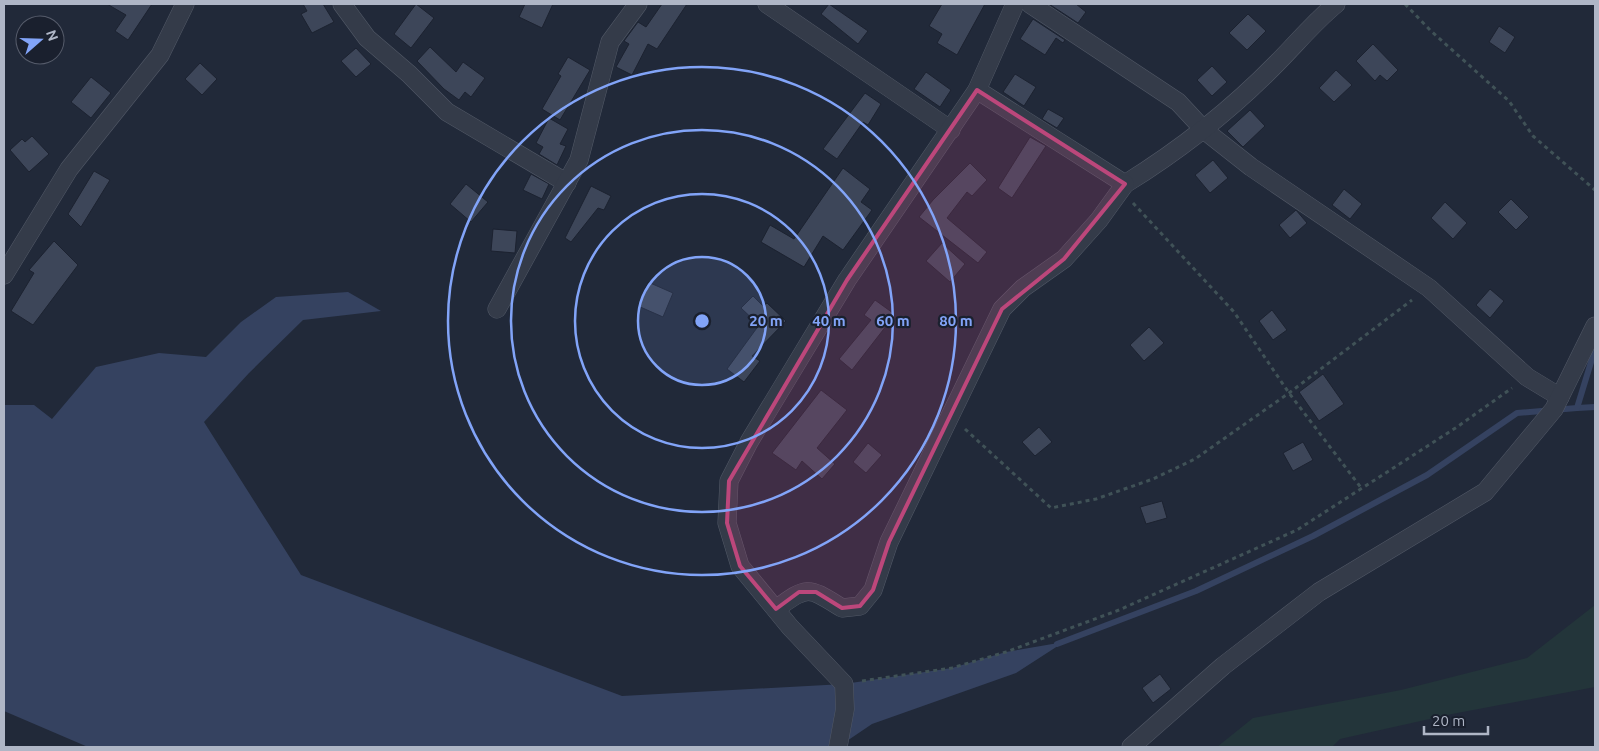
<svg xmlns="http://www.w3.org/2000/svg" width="1599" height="751" font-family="Ubuntu,sans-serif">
<rect width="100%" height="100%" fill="#212939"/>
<polygon fill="#23353a" points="1595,605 1595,687 1452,714 1340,739 1332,747 1217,747 1253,718 1401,690 1527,658"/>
<polygon fill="#354260" points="348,292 381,311 303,320 249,373 204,422 301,575 622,696 844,684 952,668 1006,652 1064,642 1016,673 872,724 838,747 88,747 4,711 4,405 34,405 52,419 96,367 159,353 206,357 241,322 276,297"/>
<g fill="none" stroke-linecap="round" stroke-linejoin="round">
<g stroke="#354260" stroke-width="6">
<polyline points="1577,408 1595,407"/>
<polyline points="1057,644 1196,591 1313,536 1427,475 1517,413 1577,408 1595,349"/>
</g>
</g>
<g fill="#3d4659" stroke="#1c2230">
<polygon points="107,4 152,4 128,40 115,31 126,15"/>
<polygon points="303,4 323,4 334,22 312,33 301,14 307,11"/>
<polygon points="416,4 434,18 411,48 394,34"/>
<polygon points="525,4 553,4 542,28 519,17"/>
<polygon points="662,4 687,4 657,49 648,44 632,75 616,67 629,44 624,41 638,22 646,27"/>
<polygon points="829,4 868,31 858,44 821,14"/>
<polygon points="942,4 985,4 957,55 937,43 942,34 929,26"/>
<polygon points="1049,4 1076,4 1086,12 1078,23"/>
<polygon points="1248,14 1266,31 1247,50 1229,33"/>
<polygon points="1033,19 1065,40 1063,43 1056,38 1045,55 1020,39"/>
<polygon points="1499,26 1515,37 1505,53 1489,42"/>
<polygon points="1373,44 1398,70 1387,81 1380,75 1375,81 1356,61"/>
<polygon points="430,47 456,72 463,62 485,78 471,97 465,92 459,100 444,89 417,61"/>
<polygon points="356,48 371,64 356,77 341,61"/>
<polygon points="568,57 590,70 560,120 542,109 561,76 558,74"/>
<polygon points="200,63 217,79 202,95 185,79"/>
<polygon points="1212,66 1227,82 1212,96 1197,80"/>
<polygon points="1336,70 1352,85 1334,102 1319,88"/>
<polygon points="926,72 951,90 940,107 914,89"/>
<polygon points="1015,74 1036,87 1024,106 1003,92"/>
<polygon points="91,77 111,93 91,118 71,102"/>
<polygon points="865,93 881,104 868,125 863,122 837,159 823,149"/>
<polygon points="1048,109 1064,118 1057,128 1042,119"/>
<polygon points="1250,110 1265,126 1243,147 1227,131"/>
<polygon points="549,118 568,129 560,144 566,146 557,165 539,154 543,147 536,143"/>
<polygon points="32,136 49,154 29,172 10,150 22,139 25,142"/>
<polygon points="1030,137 1046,146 1012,198 998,188"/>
<polygon points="1213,160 1228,178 1210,193 1195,175"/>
<polygon points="970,163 987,180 972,196 967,192 947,218 987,252 978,263 919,217 933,200"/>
<polygon points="843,168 870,189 861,202 872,210 843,250 823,236 804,267 761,242 770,225 794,239"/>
<polygon points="94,171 110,180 81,227 68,214"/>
<polygon points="531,174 549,184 542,199 523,190"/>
<polygon points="466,184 488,202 471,222 450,204"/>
<polygon points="591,186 611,196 604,210 598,208 571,242 565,238"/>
<polygon points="1344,189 1362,204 1350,219 1332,205"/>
<polygon points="1511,199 1529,217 1516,230 1498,212"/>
<polygon points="1445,202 1467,223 1453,239 1431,218"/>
<polygon points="1296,210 1307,223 1290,238 1279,225"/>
<polygon points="493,229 517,231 515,253 491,251"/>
<polygon points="54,241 78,265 33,325 11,311 34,273 29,270"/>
<polygon points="942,243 965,264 950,282 926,261"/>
<polygon points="648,282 673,293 663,317 638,306"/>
<polygon points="1490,289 1504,301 1490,318 1476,305"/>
<polygon points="753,296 763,306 767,303 786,321 752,356 760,361 744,382 727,369 759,325 741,308"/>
<polygon points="875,300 893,313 888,320 890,321 852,370 839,359 871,320 864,315"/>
<polygon points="1272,310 1287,330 1273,340 1259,321"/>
<polygon points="1149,327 1164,343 1144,361 1130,345"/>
<polygon points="1323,374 1344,404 1319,421 1299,392"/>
<polygon points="821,390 847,410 817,448 835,464 822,479 802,461 796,470 772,453"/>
<polygon points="1039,427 1052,442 1035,456 1022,442"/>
<polygon points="1303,442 1313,460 1293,471 1283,453"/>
<polygon points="868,443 882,455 866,473 853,462"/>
<polygon points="1162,501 1167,518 1146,524 1140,507"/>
<polygon points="1160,674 1171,689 1153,703 1142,688"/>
</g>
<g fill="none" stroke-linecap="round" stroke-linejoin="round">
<defs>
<g id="street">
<polyline points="342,4 367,38 409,74 447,112 567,183"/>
<polyline points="767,4 951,130"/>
<polyline points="1030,4 1178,102 1204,130 1251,167 1429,288 1527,377 1560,397"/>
<path d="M 977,90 L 1125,184 C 1180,150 1231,110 1277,63 C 1297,43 1314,22 1336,4"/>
<polyline points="4,275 69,169 160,55 185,4"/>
<polyline points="497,309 579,160 610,42 638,4"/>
<path d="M 776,609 C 808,585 808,587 842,608 L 860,606 L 873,590 L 889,542 L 1002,309 L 1023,288 L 1064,259 L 1099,220 L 1125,184"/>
<polyline points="838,747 845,709 844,684 790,627 740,566 727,523 729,481 749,442 847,280 977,90 1015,4"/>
<polyline points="1131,747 1223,666 1319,592 1485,492 1554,409 1595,326"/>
</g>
</defs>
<use href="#street" stroke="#525967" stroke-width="19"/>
<g stroke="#405257" stroke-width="3" stroke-dasharray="4 4" stroke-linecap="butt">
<polyline points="1405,4 1431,31 1509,101 1533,136 1595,190"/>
<polyline points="1133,203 1234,312 1289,393 1362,489"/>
<polyline points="965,429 1051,508 1096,499 1153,479 1195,459 1289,393 1412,300"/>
<polyline points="862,681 952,668 1006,652 1119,610 1297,530 1457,427 1512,388"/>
</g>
<use href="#street" stroke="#343b49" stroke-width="18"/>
</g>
<path fill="#bc477b" fill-opacity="0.2" stroke="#bc477b" stroke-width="4" stroke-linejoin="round" d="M 977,90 L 1125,184 L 1064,259 L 1002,309 L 889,542 L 873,590 L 860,606 L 842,608 L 816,592 L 799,592 L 776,609 L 740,566 L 727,523 L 729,481 L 847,280 Z"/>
<circle cx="702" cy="321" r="64" fill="#82a4f8" fill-opacity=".12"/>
<g fill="none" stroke="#82a4f8" stroke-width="2.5">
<circle cx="702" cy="321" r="64"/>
<circle cx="702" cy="321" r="127"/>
<circle cx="702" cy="321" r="191"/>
<circle cx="702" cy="321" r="254"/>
</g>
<circle cx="702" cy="321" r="8" fill="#82a4f8" stroke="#1a202e" stroke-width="2.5"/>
<g font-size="15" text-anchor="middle" font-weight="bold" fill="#82a4f8" stroke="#1a202e" stroke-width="4.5" stroke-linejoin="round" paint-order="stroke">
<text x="766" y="326">20 m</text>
<text x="829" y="326">40 m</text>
<text x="893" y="326">60 m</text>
<text x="956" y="326">80 m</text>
</g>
<rect width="1599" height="751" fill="none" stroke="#afb6c6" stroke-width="10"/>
<g transform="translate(40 40) rotate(70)"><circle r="24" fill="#1a202e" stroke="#565c6b"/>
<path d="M0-4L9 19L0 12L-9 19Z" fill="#82a4f8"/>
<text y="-8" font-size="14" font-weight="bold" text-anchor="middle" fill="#afb6c6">N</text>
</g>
<path d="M1424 726v8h64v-8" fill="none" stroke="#afb6c6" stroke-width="2.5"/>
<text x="1432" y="726" font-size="15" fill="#afb6c6" stroke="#1a202e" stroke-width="4" paint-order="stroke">20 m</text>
</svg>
